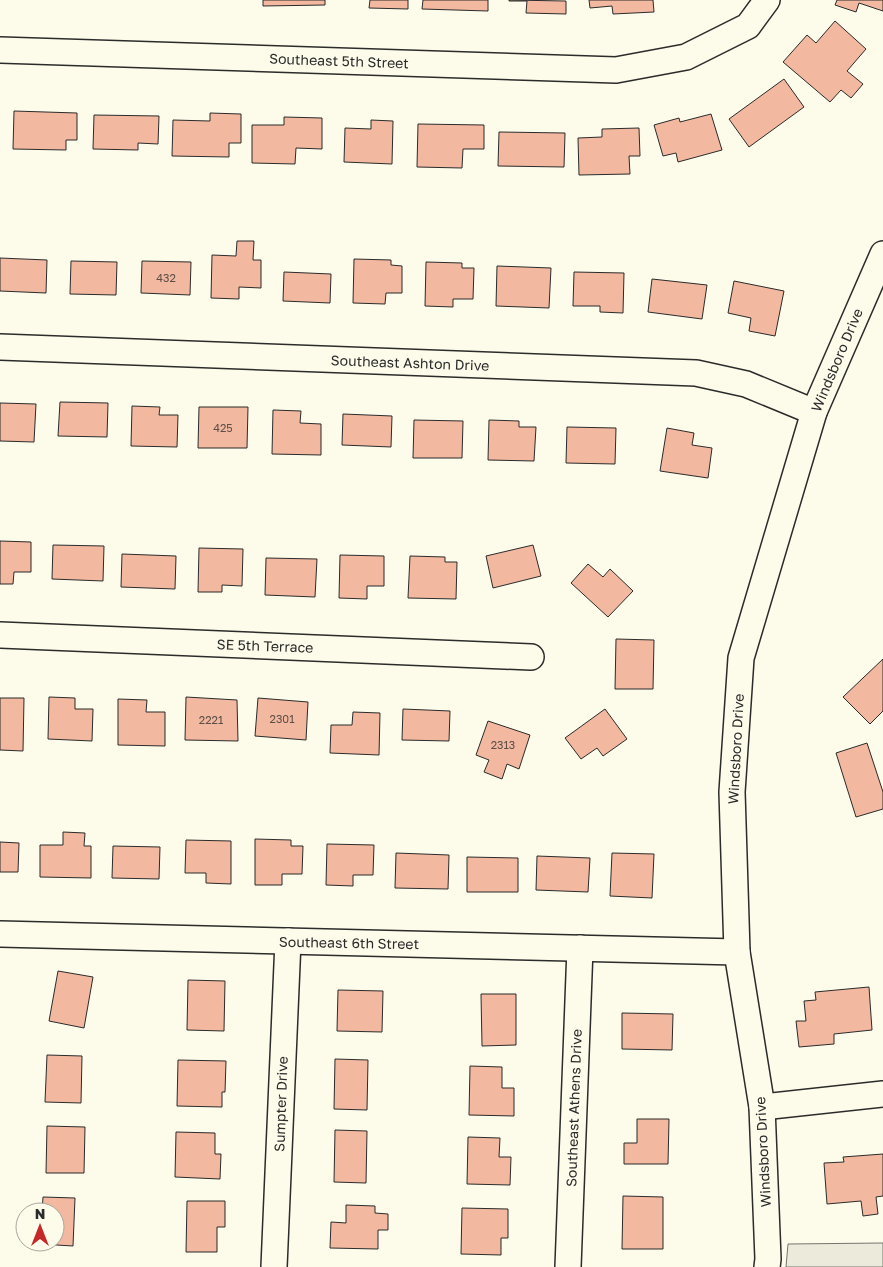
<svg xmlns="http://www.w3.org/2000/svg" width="883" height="1267" font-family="'Golos Text',sans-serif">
<rect width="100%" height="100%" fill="#fdfbea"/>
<polygon fill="#ecebdb" stroke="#74746e" points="883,1243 883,1267 786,1267 788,1244"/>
<g fill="#f2b8a0" stroke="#2b2b2b">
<polygon points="263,0 325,0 325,5 263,6"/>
<polygon points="370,0 408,0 408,9 369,8"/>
<polygon points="423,0 488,0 488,11 422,9"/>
<polygon points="509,0 566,1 566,14 526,13 527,1 509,1"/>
<polygon points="589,0 653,0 654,12 613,14 612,6 590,8"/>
<polygon points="837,0 883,0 883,11 859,3 856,12 835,5"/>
<polygon points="835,21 866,49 847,71 863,84 851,98 841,90 830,102 783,62 807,35 816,43"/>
<polygon points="784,79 804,107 749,147 729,119"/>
<polygon points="14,111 77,113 77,140 66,140 66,150 13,149"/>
<polygon points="210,113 241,114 241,143 229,143 229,157 172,156 173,120 210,121"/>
<polygon points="711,114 722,150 678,162 676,153 663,156 654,125 679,118 680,122"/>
<polygon points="94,115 159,116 158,144 138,143 138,150 93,149"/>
<polygon points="284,117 322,118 322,149 296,148 295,164 252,163 252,125 284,125"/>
<polygon points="371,120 393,121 392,164 344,162 345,128 371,129"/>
<polygon points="418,124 484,125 484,149 463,149 462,168 417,167"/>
<polygon points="639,128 640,156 629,156 630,174 579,175 578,138 602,137 602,129"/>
<polygon points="499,132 565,133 564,167 498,166"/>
<polygon points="237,241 254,241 253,260 261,260 261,288 239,287 239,299 211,298 212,255 236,256"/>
<polygon points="0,258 47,260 46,293 0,291"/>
<polygon points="354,259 391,260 391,265 402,266 402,293 386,293 385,304 353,303"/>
<polygon points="71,261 117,262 116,295 70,294"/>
<polygon points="142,261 191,262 190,295 141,293"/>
<polygon points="426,262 462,263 462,268 474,268 473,299 453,299 453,307 425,306"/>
<polygon points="497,266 551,268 549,308 496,306"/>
<polygon points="284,272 331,274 330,303 283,301"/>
<polygon points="574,272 624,273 623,313 600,312 600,306 573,306"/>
<polygon points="652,279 707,285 702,319 648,312"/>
<polygon points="734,281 784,291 775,336 749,331 751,318 728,313"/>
<polygon points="60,402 108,403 107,437 58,436"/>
<polygon points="0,403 36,404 34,442 0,441"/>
<polygon points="132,406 160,407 159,415 178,415 177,447 131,446"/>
<polygon points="199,407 248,407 247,448 198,448"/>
<polygon points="273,410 301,411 300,423 321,424 321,455 272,454"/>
<polygon points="343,414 392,416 391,447 342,445"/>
<polygon points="414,420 463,421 462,458 413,458"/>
<polygon points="489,420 519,421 519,427 536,427 534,461 488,460"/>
<polygon points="567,427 616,428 615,464 566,463"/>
<polygon points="667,428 694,433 692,445 712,448 708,478 660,471"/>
<polygon points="0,541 31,542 31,572 14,572 13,584 0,584"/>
<polygon points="53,545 104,546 103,581 52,579"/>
<polygon points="533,545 541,576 493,588 486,556"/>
<polygon points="199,548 243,549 242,586 222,585 222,592 198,592"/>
<polygon points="122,554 176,556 175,589 121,587"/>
<polygon points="340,555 384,556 384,586 367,586 367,599 339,598"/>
<polygon points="410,556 445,557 445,562 457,562 456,599 408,598"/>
<polygon points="266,558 317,559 315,597 265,595"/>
<polygon points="588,564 603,577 610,569 633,591 608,617 571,583"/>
<polygon points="616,639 654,640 653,689 615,689"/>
<polygon points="883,659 883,711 870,724 843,697"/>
<polygon points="49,697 75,698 75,709 93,709 92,741 48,739"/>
<polygon points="186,697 237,700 238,741 185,740"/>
<polygon points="0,698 24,698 23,751 0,750"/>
<polygon points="258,698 308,702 306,740 255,736"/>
<polygon points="118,699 147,700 146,712 165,712 165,746 118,745"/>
<polygon points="403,709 450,711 449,741 402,740"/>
<polygon points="605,709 627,739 603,756 597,748 581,759 565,738"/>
<polygon points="353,712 380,713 379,755 330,753 331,725 352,725"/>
<polygon points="488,721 530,735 519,769 507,764 502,779 484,772 489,760 476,755"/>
<polygon points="867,743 883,792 883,809 856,817 836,753"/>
<polygon points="63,832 85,833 84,846 91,846 91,878 40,877 40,845 63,845"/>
<polygon points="255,839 291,840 291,846 303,846 302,874 282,874 282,885 255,885"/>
<polygon points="186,840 231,841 231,884 206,883 206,873 185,873"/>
<polygon points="0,842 19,843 18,872 0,872"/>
<polygon points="327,844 374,845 373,875 353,875 353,886 326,885"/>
<polygon points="113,846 160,847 159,879 112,878"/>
<polygon points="396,853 449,855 448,889 395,888"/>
<polygon points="612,853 654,854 652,898 610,896"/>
<polygon points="537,856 590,858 588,892 536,890"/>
<polygon points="467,857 518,858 518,892 467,892"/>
<polygon points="58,971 93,977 84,1028 49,1021"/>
<polygon points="188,980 225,981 224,1031 187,1030"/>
<polygon points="869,987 872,1030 834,1034 834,1044 799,1047 796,1021 806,1021 804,1001 816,1000 815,992"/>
<polygon points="338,990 383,991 382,1032 337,1031"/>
<polygon points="481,994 516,994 516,1045 482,1046"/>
<polygon points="622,1013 673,1014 672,1050 622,1049"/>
<polygon points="47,1055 82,1056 81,1103 45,1102"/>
<polygon points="335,1059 368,1060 367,1110 334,1109"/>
<polygon points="178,1060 226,1061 225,1092 222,1092 222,1107 177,1106"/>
<polygon points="470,1066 502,1067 502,1088 514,1088 514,1116 469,1115"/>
<polygon points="637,1119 669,1119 668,1164 624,1164 624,1143 637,1143"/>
<polygon points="47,1126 85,1127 84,1173 46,1173"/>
<polygon points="335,1130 367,1131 366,1183 334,1182"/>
<polygon points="176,1132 215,1133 215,1154 221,1154 220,1179 175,1177"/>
<polygon points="468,1137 500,1138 499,1157 511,1157 510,1185 467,1184"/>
<polygon points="883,1154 883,1196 876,1197 878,1214 863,1216 861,1201 827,1204 824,1163 844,1162 843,1157"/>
<polygon points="623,1196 663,1197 663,1249 622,1249"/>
<polygon points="43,1197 75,1198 73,1246 40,1244 41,1242 55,1242 55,1212 42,1212"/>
<polygon points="187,1201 225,1201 225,1227 217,1227 217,1252 186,1252"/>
<polygon points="346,1205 375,1206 375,1213 388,1214 388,1230 378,1230 378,1249 330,1248 331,1222 346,1223"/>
<polygon points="462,1208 508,1209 508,1238 501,1238 501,1255 461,1254"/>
</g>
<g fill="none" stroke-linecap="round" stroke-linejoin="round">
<defs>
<g id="minor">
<polyline points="0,50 616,70 686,57 748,26 767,0"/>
<polyline points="0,347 696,373 746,384 814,412"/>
<polyline points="0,635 531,657"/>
<polyline points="0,934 737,952"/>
<polyline points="762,1107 883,1094"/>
<polyline points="274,1267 288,941"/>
<polyline points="568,1267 580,948"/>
<polyline points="767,1267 768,1259 762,1107 737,952 732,792 741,658 814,412 883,254"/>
</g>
</defs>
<use href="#minor" stroke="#2b2b2b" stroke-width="28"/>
<use href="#minor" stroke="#fdfbea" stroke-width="25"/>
</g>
<g text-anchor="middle" stroke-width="4" stroke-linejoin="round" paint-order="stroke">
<g font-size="11" fill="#5d4e48">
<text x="166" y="282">432</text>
<text x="223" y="432">425</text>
<text x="282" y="723">2301</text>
<text x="211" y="724">2221</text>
<text x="503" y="749">2313</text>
</g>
<g font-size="14" fill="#2b2b2b" stroke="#fdfbea">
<text transform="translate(339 61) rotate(2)" y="5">Southeast 5th Street</text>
<text transform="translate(837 360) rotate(-67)" y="5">Windsboro Drive</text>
<text transform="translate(410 363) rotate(2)" y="5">Southeast Ashton Drive</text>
<text transform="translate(265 646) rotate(2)" y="5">SE 5th Terrace</text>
<text transform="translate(736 749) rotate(-87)" y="5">Windsboro Drive</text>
<text transform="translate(349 943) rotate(1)" y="5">Southeast 6th Street</text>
<text transform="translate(281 1104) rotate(-88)" y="5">Sumpter Drive</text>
<text transform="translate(574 1108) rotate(-88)" y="5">Southeast Athens Drive</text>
<text transform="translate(763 1152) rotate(-93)" y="5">Windsboro Drive</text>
</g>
</g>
<g transform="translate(40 1227)"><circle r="24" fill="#fdfbea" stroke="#a9a89e"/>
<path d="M0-4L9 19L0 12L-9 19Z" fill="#c62828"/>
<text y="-8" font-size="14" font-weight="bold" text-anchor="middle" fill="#2b2b2b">N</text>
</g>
</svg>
